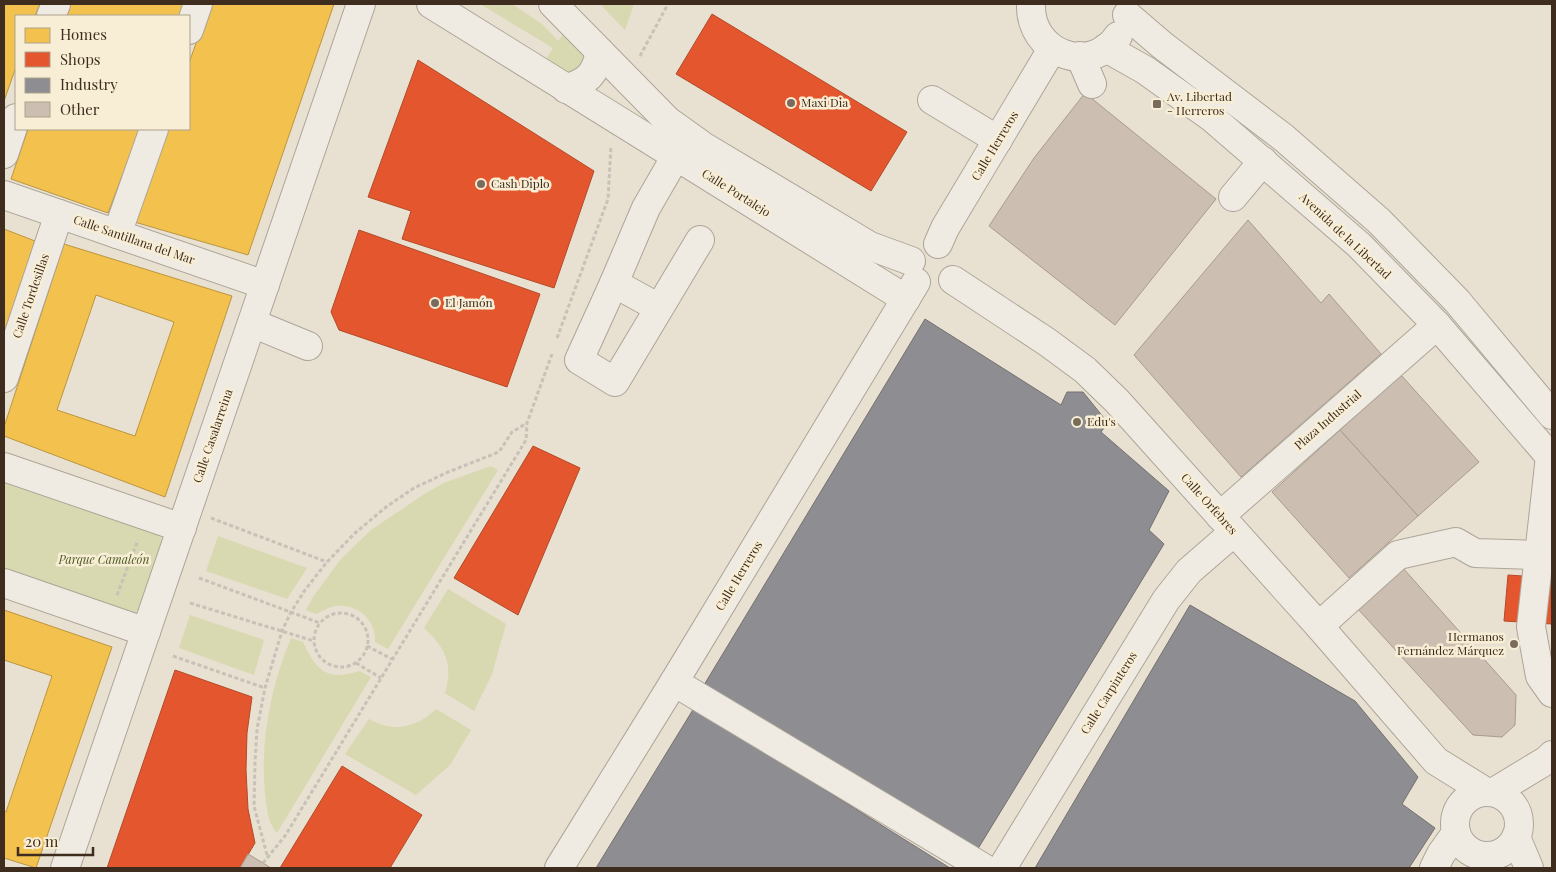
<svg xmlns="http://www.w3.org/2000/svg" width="1556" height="872" font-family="'Playfair Display',serif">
<rect width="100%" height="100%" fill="#e8e0d0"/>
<g fill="#d8d8b1">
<polygon points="480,4 512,4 542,24 558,41 569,28 587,49 585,68 566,78 543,64 553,48"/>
<polygon points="600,4 634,4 625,30"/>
<path d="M 491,466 L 498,470 L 388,649 L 375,642 C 375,639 375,634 374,631 C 369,612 349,602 331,607 C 326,609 321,612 316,614 L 306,610 L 313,597 L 341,559 L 371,530 L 426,493 L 444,483 Z"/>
<polygon points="4,477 160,534 163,545 141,608 132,615 4,577"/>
<polygon points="218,536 307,568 287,599 206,571"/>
<path d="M 448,589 L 506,624 L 492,674 L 474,711 L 445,693 C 454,665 445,647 424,628 Z"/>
<polygon points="190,615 264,640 254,675 179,648"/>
<path d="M 291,638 L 303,642 C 316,670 327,682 359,671 L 371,677 L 277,833 C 267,822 267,807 265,793 C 260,740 271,686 291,638 Z"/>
<path d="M 436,709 L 471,730 L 450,765 L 416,795 L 345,754 L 369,719 C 393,733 417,728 436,709 Z"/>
</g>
<g fill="#f2c14e" stroke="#bc9540" fill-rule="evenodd">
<polygon points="4,4 40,4 35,16 16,16 16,67 4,101"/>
<polygon points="71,4 186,4 181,16 67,16"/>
<polygon points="210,4 334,4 248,255 131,221 165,129 189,129 189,63"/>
<polygon points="28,129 140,129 108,213 11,179"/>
<polygon points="4,229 35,241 4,337"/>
<path d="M 64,244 L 232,296 L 165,497 L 4,436 L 4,427 ZM 96,295 L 174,322 L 135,436 L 57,410 Z"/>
<polygon points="4,610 112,647 36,868 4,858 4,811 6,812 52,676 4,660"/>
</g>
<g fill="#e4572e" stroke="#b24a29">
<polygon points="712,14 907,132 871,191 676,74"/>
<polygon points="418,60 594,171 554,288 402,239 411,211 368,197"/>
<polygon points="359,230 540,294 507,387 339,330 331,312"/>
<polygon points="533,446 580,468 518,615 454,578"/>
<polygon points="1508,575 1552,578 1552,624 1504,621"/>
<polygon points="175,670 252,697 247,733 246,770 248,809 255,843 240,868 107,868"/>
<polygon points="342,766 422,815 390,868 280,868"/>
</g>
<g fill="#8d8d92" stroke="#75706f">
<polygon points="925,319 1061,405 1067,392 1083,392 1108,423 1101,432 1169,491 1149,530 1164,544 976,852 704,685"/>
<polygon points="1190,605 1355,701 1418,777 1402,804 1435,828 1409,868 1035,868"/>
<polygon points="694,708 950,868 596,868"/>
</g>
<g fill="#ccbeb0" stroke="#a99b8e">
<polygon points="1085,93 1216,199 1115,325 989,226 1034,158"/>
<polygon points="1248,220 1321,303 1329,294 1381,354 1241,477 1134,355"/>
<polygon points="1401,375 1479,462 1418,516 1340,430"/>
<polygon points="1340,430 1418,516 1349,578 1272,492"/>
<polygon points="1402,567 1516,695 1515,725 1502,737 1473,735 1357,608"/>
<polygon points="248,854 263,863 271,868 240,868"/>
</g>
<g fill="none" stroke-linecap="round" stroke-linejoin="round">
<defs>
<g id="minor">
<polyline points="431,4 906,299"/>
<polyline points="553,4 668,121 703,146 870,246 911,261"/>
<path d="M 1031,4 C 1029,53 1090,77 1118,36"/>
<polyline points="1127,15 1162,45 1284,138 1379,221 1457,301 1552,415"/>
<polyline points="51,16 56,4"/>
<polyline points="189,30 198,4"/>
<polyline points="1106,48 1145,70 1211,117 1359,245 1437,325 1552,459"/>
<polyline points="1080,56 1092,84"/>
<path d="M 566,89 C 588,81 595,75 600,52"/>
<polyline points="932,100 998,140"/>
<polyline points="4,154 16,118"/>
<polyline points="4,195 265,285"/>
<polyline points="1233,197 1263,161"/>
<polyline points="117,234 154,129"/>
<polyline points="938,244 945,228 1052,49"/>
<polyline points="953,280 1047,342 1085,370 1117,401 1319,626 1436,761 1486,792"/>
<polyline points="614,283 646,208 676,156"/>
<polyline points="659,308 614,283 579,360 615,382 700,240"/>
<polyline points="252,323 308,346"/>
<polyline points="4,378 59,214"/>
<polyline points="1550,456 1531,627 1540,676 1552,693"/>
<polyline points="4,467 182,528"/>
<polyline points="1220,516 1437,325"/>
<polyline points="4,583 146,632"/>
<polyline points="1319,626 1398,555 1456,542 1475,553 1538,555 1552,560"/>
<polyline points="674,682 984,868"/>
<circle cx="1487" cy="824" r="32"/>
<polyline points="1494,792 1547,760 1552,755"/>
<polyline points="1516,837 1529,868"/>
<polyline points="65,868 361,4"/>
<polyline points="559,868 674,682 916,282"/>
<polyline points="1002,868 1166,600 1189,571 1234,532"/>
<polyline points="1434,868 1441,854 1456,833"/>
</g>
</defs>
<use href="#minor" stroke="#ada598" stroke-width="30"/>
<g stroke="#c8c1b8" stroke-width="3" stroke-dasharray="4 2.5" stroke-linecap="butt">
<polyline points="640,56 668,4"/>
<polyline points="557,338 608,199 611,146"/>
<polyline points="211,518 327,562"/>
<polyline points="199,578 320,623"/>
<polyline points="117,595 138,540"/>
<polyline points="190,603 314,641"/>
<circle cx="341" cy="640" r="27"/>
<polyline points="367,646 392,659"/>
<polyline points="173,656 265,688"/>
<polyline points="356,663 381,678"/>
<polyline points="267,855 254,806 255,763 257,729 265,688 282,631 291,612 305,590 327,562 354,534 386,507 414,488 448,472 499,452 512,432 527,423"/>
<polyline points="263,863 285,836 526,440 527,423 552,354"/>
</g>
<use href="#minor" stroke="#efebe2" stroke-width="28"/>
</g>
<g fill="#7a6c5c" stroke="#f8eed6" stroke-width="2">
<circle cx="791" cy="103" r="5"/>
<rect x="1152" y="99" width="10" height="10" rx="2.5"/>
<circle cx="481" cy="184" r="5"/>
<circle cx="435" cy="303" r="5"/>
<circle cx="1077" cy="422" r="5"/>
<circle cx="1514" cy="644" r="5"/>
</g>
<g text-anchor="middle" stroke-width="5" stroke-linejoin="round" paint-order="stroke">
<g font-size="12" fill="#3e2d1e" stroke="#f8eed6" text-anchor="start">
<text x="1167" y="101">Av. Libertad<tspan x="1167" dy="14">- Herreros</tspan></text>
<text x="801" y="107">Maxi Dia</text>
<text x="491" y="188">Cash Diplo</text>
<text x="445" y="307">El Jamón</text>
<text x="1087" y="426">Edu's</text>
<text x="1504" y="641" text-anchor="end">Hermanos<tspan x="1504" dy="14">Fernández Márquez</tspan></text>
</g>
<g font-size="12" fill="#3e2d1e" stroke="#f8eed6">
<text transform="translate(995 146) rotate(-59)" y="4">Calle Herreros</text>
<text transform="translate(736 193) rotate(32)" y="4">Calle Portalejo</text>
<text transform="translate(1345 236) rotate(43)" y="4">Avenida de la Libertad</text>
<text transform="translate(134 240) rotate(19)" y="4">Calle Santillana del Mar</text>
<text transform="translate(31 296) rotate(-71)" y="4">Calle Tordesillas</text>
<text transform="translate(1328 420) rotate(-41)" y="4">Plaza Industrial</text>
<text transform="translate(213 436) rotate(-71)" y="4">Calle Casalarreina</text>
<text transform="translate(1209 504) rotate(48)" y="4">Calle Orfebres</text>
<text transform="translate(739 576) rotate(-59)" y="4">Calle Herreros</text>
<text transform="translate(1109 693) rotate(-58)" y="4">Calle Carpinteros</text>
</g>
<g font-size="12" font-style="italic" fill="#4e5c23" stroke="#f8eed6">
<text x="104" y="564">Parque Camaleón</text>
</g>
</g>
<rect width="1556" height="872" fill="none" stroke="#3e2d1e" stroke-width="10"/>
<rect x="15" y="15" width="175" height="115" fill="#f8eed6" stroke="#aea18c"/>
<rect x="25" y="28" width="25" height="15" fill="#f2c14e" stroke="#aea18c"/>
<text x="60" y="40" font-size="15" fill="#3e2d1e">Homes</text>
<rect x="25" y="52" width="25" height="15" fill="#e4572e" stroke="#aea18c"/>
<text x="60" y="65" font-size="15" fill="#3e2d1e">Shops</text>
<rect x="25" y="78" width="25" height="15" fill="#8d8d92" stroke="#aea18c"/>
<text x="60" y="90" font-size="15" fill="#3e2d1e">Industry</text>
<rect x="25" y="102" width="25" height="15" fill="#ccbeb0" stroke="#aea18c"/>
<text x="60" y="115" font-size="15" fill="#3e2d1e">Other</text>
<path d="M18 847v8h75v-8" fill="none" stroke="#3e2d1e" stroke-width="2.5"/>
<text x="25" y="847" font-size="15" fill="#3e2d1e" stroke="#f8eed6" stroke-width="4" paint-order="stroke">20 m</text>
</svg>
